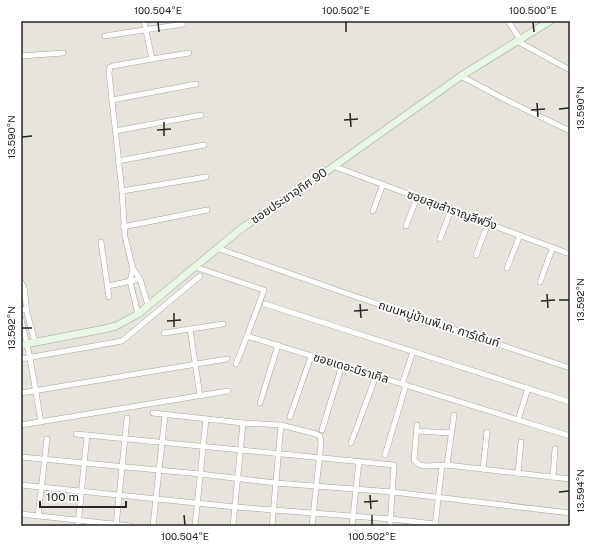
<svg xmlns="http://www.w3.org/2000/svg" width="591" height="547" font-family="'Public Sans','Noto Sans Thai',sans-serif">
<rect width="100%" height="100%" fill="#e7e4dd"/>
<g fill="none" stroke-linecap="round" stroke-linejoin="round">
<defs>
<g id="street">
<polyline points="144,21 152,59 113,66 110,67 109,73 122,191 125,237 133,269 140,279 148,305"/>
<polyline points="508,21 520,39"/>
<polyline points="105,36 183,24"/>
<polyline points="517,41 570,70"/>
<polyline points="21,56 63,53"/>
<polyline points="152,59 189,53"/>
<polyline points="461,76 506,100 570,131"/>
<polyline points="112,100 196,84"/>
<polyline points="115,131 201,115"/>
<polyline points="118,161 204,145"/>
<polyline points="333,166 570,254"/>
<polyline points="122,191 206,177"/>
<polyline points="373,211 383,184"/>
<polyline points="406,226 417,197"/>
<polyline points="123,227 207,210"/>
<polyline points="440,239 451,210"/>
<polyline points="101,242 109,297"/>
<polyline points="217,248 351,295 570,368"/>
<polyline points="476,255 488,223"/>
<polyline points="195,267 264,290 247,336 570,436"/>
<polyline points="507,268 520,235"/>
<polyline points="133,269 130,281 138,314"/>
<polyline points="21,282 24,287 27,313 35,342"/>
<polyline points="540,282 553,247"/>
<polyline points="108,286 140,279"/>
<polyline points="265,304 570,402"/>
<polyline points="21,310 27,309"/>
<polyline points="21,319 30,358 41,422"/>
<polyline points="190,329 200,396"/>
<polyline points="164,333 223,324"/>
<polyline points="21,359 122,341 200,276"/>
<polyline points="236,364 247,336"/>
<polyline points="402,384 413,352"/>
<polyline points="21,393 227,359"/>
<polyline points="260,403 278,345"/>
<polyline points="153,413 243,423 281,425 316,434 320,436 321,443 312,526"/>
<polyline points="290,417 311,356"/>
<polyline points="518,420 528,388"/>
<polyline points="21,425 228,391"/>
<polyline points="417,425 414,460 420,465 426,466 447,465 570,479"/>
<polyline points="322,430 342,365"/>
<polyline points="416,431 451,433"/>
<polyline points="76,434 394,465 390,526"/>
<polyline points="351,443 376,376"/>
<polyline points="385,455 406,385"/>
<polyline points="21,457 200,474 276,483 393,492 570,513"/>
<polyline points="447,465 454,415"/>
<polyline points="483,469 487,432"/>
<polyline points="518,473 521,442"/>
<polyline points="553,477 555,449"/>
<polyline points="21,485 235,507 391,519 435,524"/>
<polyline points="21,514 131,526"/>
<polyline points="38,516 47,439"/>
<polyline points="78,526 87,435"/>
<polyline points="116,526 127,418"/>
<polyline points="153,526 165,415"/>
<polyline points="195,526 206,419"/>
<polyline points="233,526 243,423"/>
<polyline points="272,526 281,425"/>
<polyline points="352,526 359,461"/>
<polyline points="435,526 442,466"/>
</g>
<polyline id="secondary" points="21,345 104,329 116,326 138,314 242,228 323,174 461,76 550,21"/>
</defs>
<use href="#street" stroke="#a6a49d" stroke-width="6"/>
<use href="#secondary" stroke="#a6a49d" stroke-width="8"/>
<use href="#street" stroke="#fff" stroke-width="5"/>
<use href="#secondary" stroke="#e7f6e5" stroke-width="7"/>
</g>
<path fill="none" stroke="#262523" stroke-width="1.5" d="M 158,22 L 159,32M 346,22 L 346,32M 533,22 L 534,32M 537,103 L 538,117M 559,109 L 569,108M 531,110 L 545,109M 350,113 L 351,127M 344,120 L 358,119M 164,122 L 164,136M 157,130 L 171,129M 22,137 L 32,136M 547,294 L 548,308M 559,300 L 569,300M 541,301 L 555,300M 360,304 L 361,318M 354,311 L 368,310M 174,313 L 174,327M 167,321 L 181,320M 22,328 L 32,328M 559,492 L 569,491M 370,495 L 371,509M 364,502 L 378,501M 184,515 L 185,525M 372,515 L 372,525"/>
<g text-anchor="middle" stroke-width="3.5" stroke-linejoin="round" paint-order="stroke">
<g font-size="12" fill="#262523" stroke="#fff">
<text transform="translate(289 196) rotate(-34)" y="4">ซอยประชาอุทิศ 90</text>
<text transform="translate(452 210) rotate(20)" y="4">ซอยสุขสำราญลีฟวิ่ง</text>
<text transform="translate(439 324) rotate(18)" y="4">ถนนหมู่บ้านพี.เค. การ์เด้นท์</text>
<text transform="translate(351 368) rotate(17)" y="4">ซอยเดอะมิราเคิล</text>
</g>
</g>
<rect width="591" height="547" fill="none" stroke="#ffffff" stroke-width="44"/>
<path d="M40 501v6h86v-6" fill="none" stroke="#262523" stroke-width="2"/>
<text x="46" y="501" font-size="12" fill="#262523" stroke="#ffffff" stroke-width="3" paint-order="stroke">100 m</text>
<rect x="22" y="22" width="547" height="503" fill="none" stroke="#262523" stroke-width="1.5"/>
<g font-size="10" text-anchor="middle" fill="#262523">
<text x="158" y="14">100.504°E</text>
<text x="346" y="14">100.502°E</text>
<text x="533" y="14">100.500°E</text>
<text transform="translate(580 108) rotate(-90)" y="4">13.590°N</text>
<text transform="translate(11 137) rotate(-90)" y="4">13.590°N</text>
<text transform="translate(580 300) rotate(-90)" y="4">13.592°N</text>
<text transform="translate(11 328) rotate(-90)" y="4">13.592°N</text>
<text transform="translate(580 491) rotate(-90)" y="4">13.594°N</text>
<text x="185" y="540">100.504°E</text>
<text x="372" y="540">100.502°E</text>
</g>
</svg>
